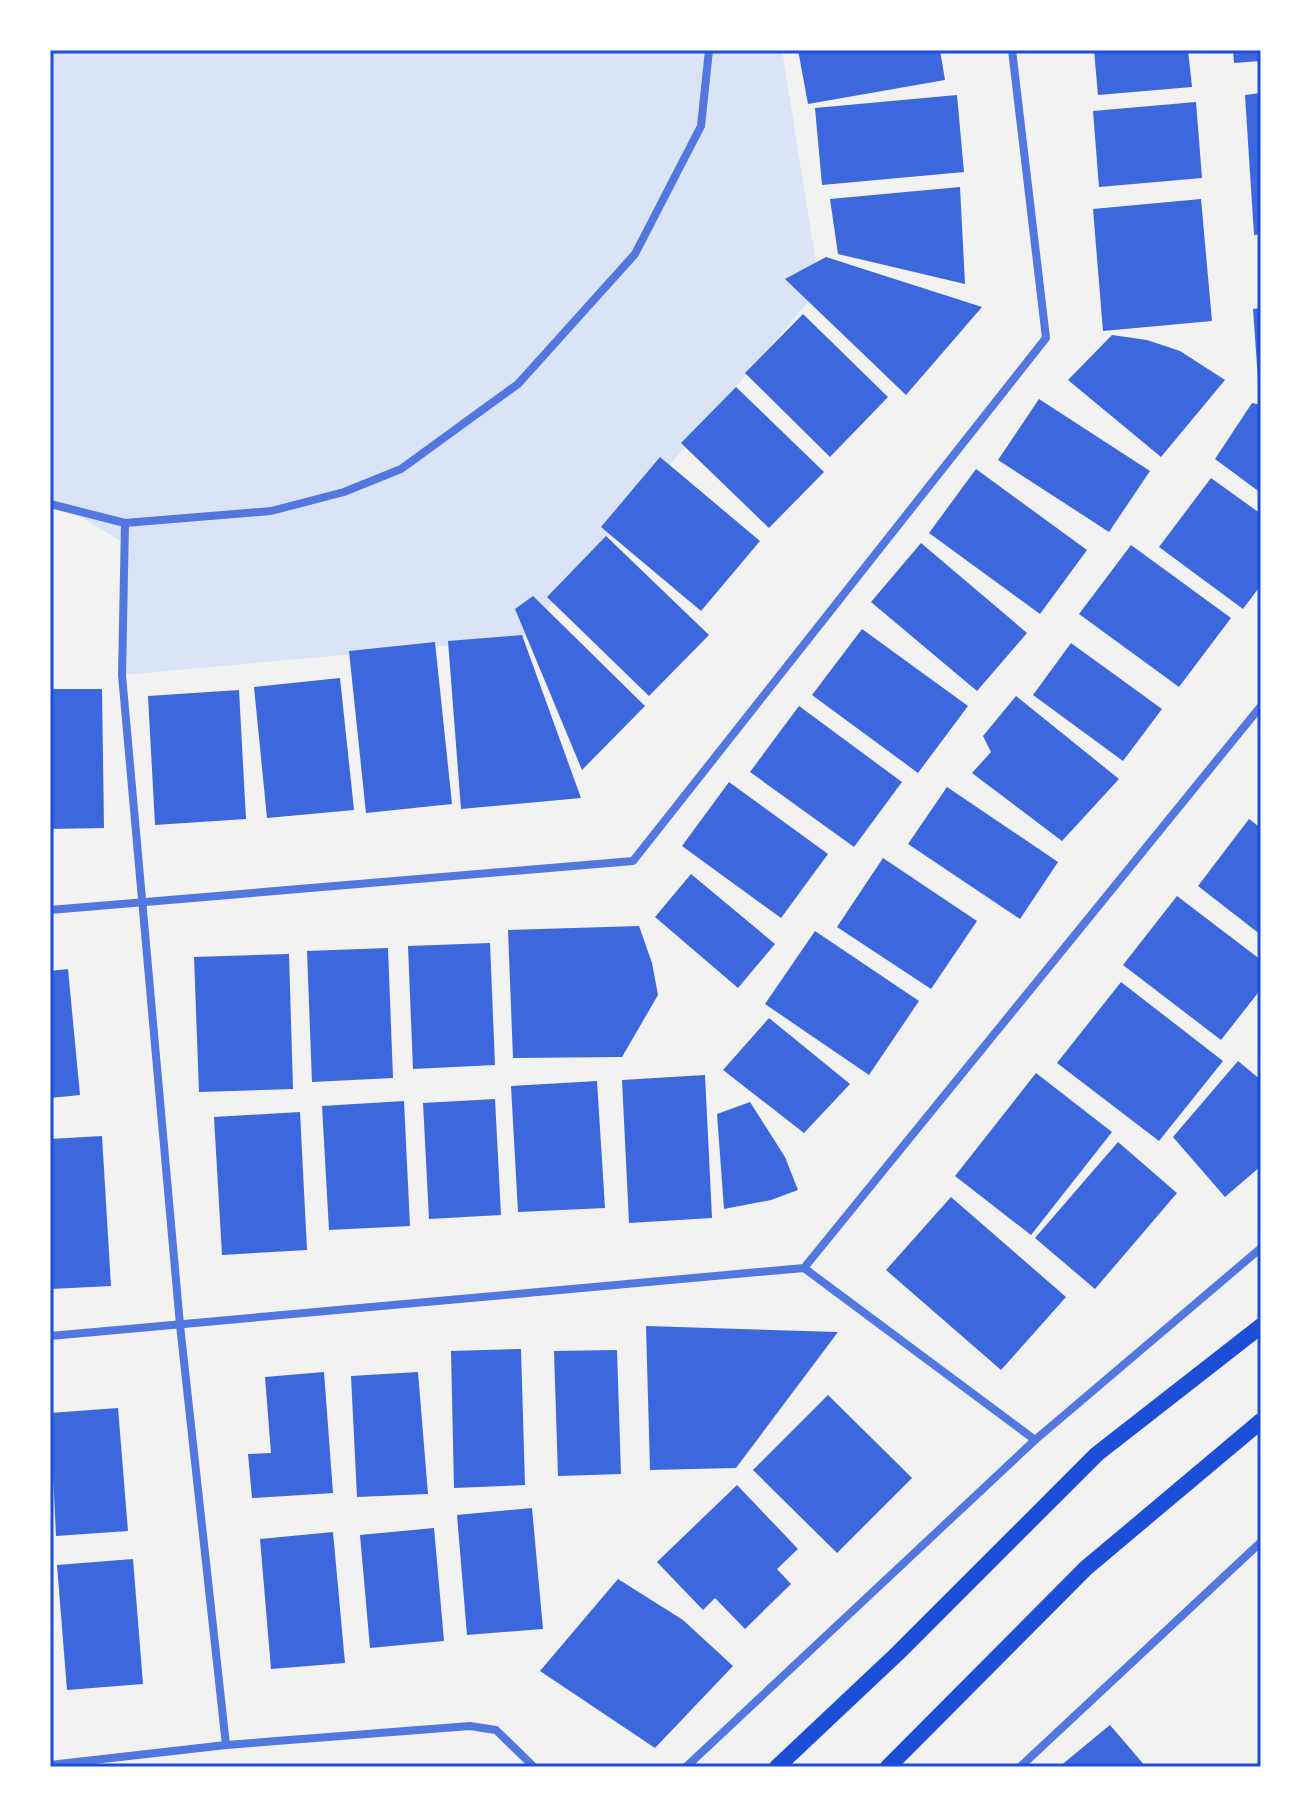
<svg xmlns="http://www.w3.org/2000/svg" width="1311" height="1817" font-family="'Zilla Slab',serif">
<rect width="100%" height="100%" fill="#f2f2f2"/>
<polygon fill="#dbe4f7" points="50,50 782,50 820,288 522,639 122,675 124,543 50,498"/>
<g fill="#3d67dc">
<polygon points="798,50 940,50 945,80 808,104"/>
<polygon points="1094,50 1188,50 1192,87 1098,95"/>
<polygon points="1233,50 1261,50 1261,61 1234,63"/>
<polygon points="1261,93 1261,234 1254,235 1245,95"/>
<polygon points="957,95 964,172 822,185 815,108"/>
<polygon points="1196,102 1202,178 1099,187 1093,111"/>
<polygon points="960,187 965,284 838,254 830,199"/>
<polygon points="1201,199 1212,321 1103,331 1093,209"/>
<polygon points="826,257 982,307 906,395 785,279"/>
<polygon points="1261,308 1261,380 1258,380 1253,309"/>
<polygon points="803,314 888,397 830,457 745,373"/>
<polygon points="1112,335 1147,340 1180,351 1225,380 1161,457 1068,380"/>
<polygon points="736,387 824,472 769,528 681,443"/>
<polygon points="1039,399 1150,471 1109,532 998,460"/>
<polygon points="1252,403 1261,405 1261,493 1215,459"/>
<polygon points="660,457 760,541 701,611 601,527"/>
<polygon points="976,469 1087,550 1040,614 929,533"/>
<polygon points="1211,478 1261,514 1261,585 1243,609 1159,547"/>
<polygon points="606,536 709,635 649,696 547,597"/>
<polygon points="921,543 1027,633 977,691 871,602"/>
<polygon points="1131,545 1231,618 1179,687 1079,614"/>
<polygon points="533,596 645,706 582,770 515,609"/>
<polygon points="862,629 968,706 918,773 812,695"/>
<polygon points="522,635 581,798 461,809 448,641"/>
<polygon points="435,642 452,804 366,813 349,651"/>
<polygon points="1071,643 1162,709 1123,761 1033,695"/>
<polygon points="340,678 354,810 267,818 254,687"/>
<polygon points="50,689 102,689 104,828 50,829"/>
<polygon points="239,690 246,819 155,825 148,696"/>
<polygon points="1016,696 1119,779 1062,841 972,773 991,752 983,736"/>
<polygon points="799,706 902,782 854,847 750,772"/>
<polygon points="729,782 828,854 781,918 682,846"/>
<polygon points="947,787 1058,862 1020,919 908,844"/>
<polygon points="1249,819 1261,828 1261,935 1198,886"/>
<polygon points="883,858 977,921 931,989 837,927"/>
<polygon points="691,874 775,944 738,988 655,917"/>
<polygon points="1177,896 1261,960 1261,989 1221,1040 1123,965"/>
<polygon points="639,926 652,963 658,995 622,1057 513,1058 508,930"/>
<polygon points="815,931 919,1001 869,1075 765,1004"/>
<polygon points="490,943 495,1065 413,1069 408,946"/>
<polygon points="388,948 393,1078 312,1082 307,951"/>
<polygon points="289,954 293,1089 199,1092 194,957"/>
<polygon points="68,969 80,1095 50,1098 50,971"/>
<polygon points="1121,982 1223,1061 1159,1141 1057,1063"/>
<polygon points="769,1018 850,1084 804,1133 723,1070"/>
<polygon points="1238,1061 1261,1080 1261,1166 1225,1197 1173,1137"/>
<polygon points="1036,1073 1112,1132 1031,1235 955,1176"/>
<polygon points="705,1075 712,1218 629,1223 622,1080"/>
<polygon points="597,1081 605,1208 518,1212 511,1086"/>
<polygon points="495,1099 501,1215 429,1219 423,1103"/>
<polygon points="404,1101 410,1226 329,1230 322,1106"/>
<polygon points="750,1102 785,1157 798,1190 771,1200 724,1209 717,1114"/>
<polygon points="300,1112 307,1250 222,1255 214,1117"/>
<polygon points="102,1136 111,1286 50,1289 50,1139"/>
<polygon points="1118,1142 1177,1193 1095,1289 1035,1238"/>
<polygon points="951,1197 1066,1297 1001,1370 886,1270"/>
<polygon points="646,1326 838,1332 736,1468 650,1470"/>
<polygon points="521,1349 525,1485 454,1488 451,1351"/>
<polygon points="617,1350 621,1474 558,1476 554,1351"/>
<polygon points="324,1372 333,1493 252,1498 248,1454 271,1453 265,1377"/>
<polygon points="418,1372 428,1494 357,1497 351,1376"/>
<polygon points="828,1395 912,1478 837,1553 753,1470"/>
<polygon points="118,1408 128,1531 56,1536 50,1413"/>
<polygon points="737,1485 798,1549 777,1569 791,1584 745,1629 715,1598 703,1610 657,1562"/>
<polygon points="532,1508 543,1629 467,1635 457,1515"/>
<polygon points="434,1528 444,1641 370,1648 360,1535"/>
<polygon points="333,1532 345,1663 271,1669 260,1539"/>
<polygon points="133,1559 143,1684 67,1690 57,1565"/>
<polygon points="618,1579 683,1620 733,1666 655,1748 540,1671"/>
<polygon points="1110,1725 1146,1767 1059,1767"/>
</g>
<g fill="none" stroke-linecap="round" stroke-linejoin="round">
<g stroke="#5277de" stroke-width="8">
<polyline points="50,504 125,523 122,675 180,1325 226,1745"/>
<polyline points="125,523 271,511 344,492 401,469 518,384 635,254 701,126 709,50"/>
<polyline points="50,910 633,861 1046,338 1012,50"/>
<polyline points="804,1268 1035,1440"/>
<polyline points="50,1336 804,1268 1261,706"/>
<polyline points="50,1765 226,1745 470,1726 496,1730 534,1767"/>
<polyline points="686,1767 1035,1440 1261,1248"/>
<polyline points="1020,1767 1261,1542"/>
</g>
<g stroke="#1d4ed8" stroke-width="16">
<polyline points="777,1767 898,1653 1097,1454 1261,1326"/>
<polyline points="888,1767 1086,1568 1261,1421"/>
</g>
</g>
<rect width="1311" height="1817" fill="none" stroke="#ffffff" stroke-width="104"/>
<rect x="52" y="52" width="1207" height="1713" fill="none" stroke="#1d4ed8" stroke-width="3"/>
</svg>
